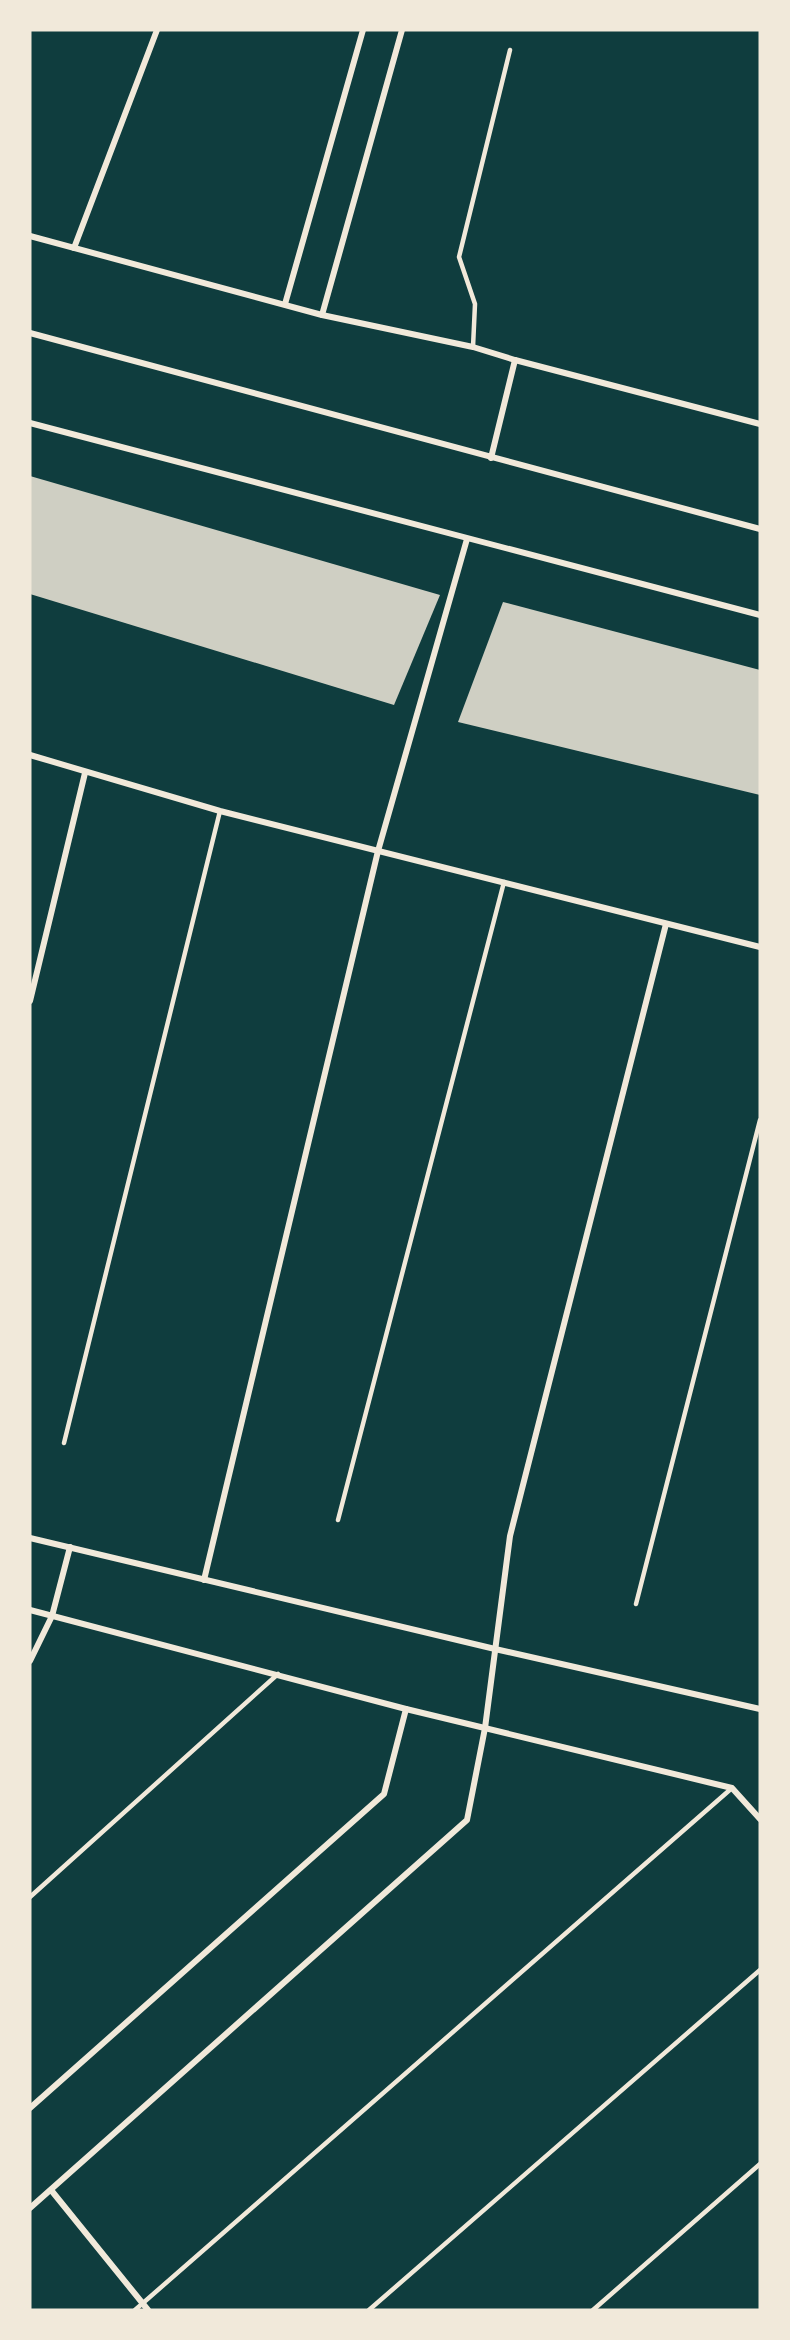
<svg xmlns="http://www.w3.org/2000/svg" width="790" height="2340" font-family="Ubuntu,sans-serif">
<rect width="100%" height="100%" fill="#0f3d3e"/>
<g fill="#cfcfc3">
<polygon points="30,476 440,595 394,705 30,594"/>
<polygon points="503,602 760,670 760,795 458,722"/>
</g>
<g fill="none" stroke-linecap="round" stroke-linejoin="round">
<g stroke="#f1e9da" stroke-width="4.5">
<polyline points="473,347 475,304 459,257 510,50"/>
<polyline points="64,1443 220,811"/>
<polyline points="338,1520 504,882"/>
<polyline points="636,1604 760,1120"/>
<polyline points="30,1897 278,1674"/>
<polyline points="135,2310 732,1788"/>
<polyline points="369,2310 760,1970"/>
<polyline points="593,2310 760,2164"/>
</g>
<g stroke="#f1e9da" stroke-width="6">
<polyline points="30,236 322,315 473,347 515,360 760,424"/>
<polyline points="74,248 157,30"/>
<polyline points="285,304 363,30"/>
<polyline points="322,315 402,30"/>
<polyline points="30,333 760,529"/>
<polyline points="30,423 760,615"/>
<polyline points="491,458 515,360"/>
<polyline points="30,755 220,811 760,947"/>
<polyline points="30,1001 85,773"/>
<polyline points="30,1538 495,1649 760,1709"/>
<polyline points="204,1580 378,851 467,539"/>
<polyline points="30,1610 406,1709 732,1788 760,1819"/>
<polyline points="30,1661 52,1616 70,1547"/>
<polyline points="30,2108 384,1794 406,1709"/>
<polyline points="51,2190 148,2310"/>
<polyline points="30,2208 467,1820 485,1728 510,1536 666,924"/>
</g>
</g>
<rect width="790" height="2340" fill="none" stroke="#f1e9da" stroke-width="63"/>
</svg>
